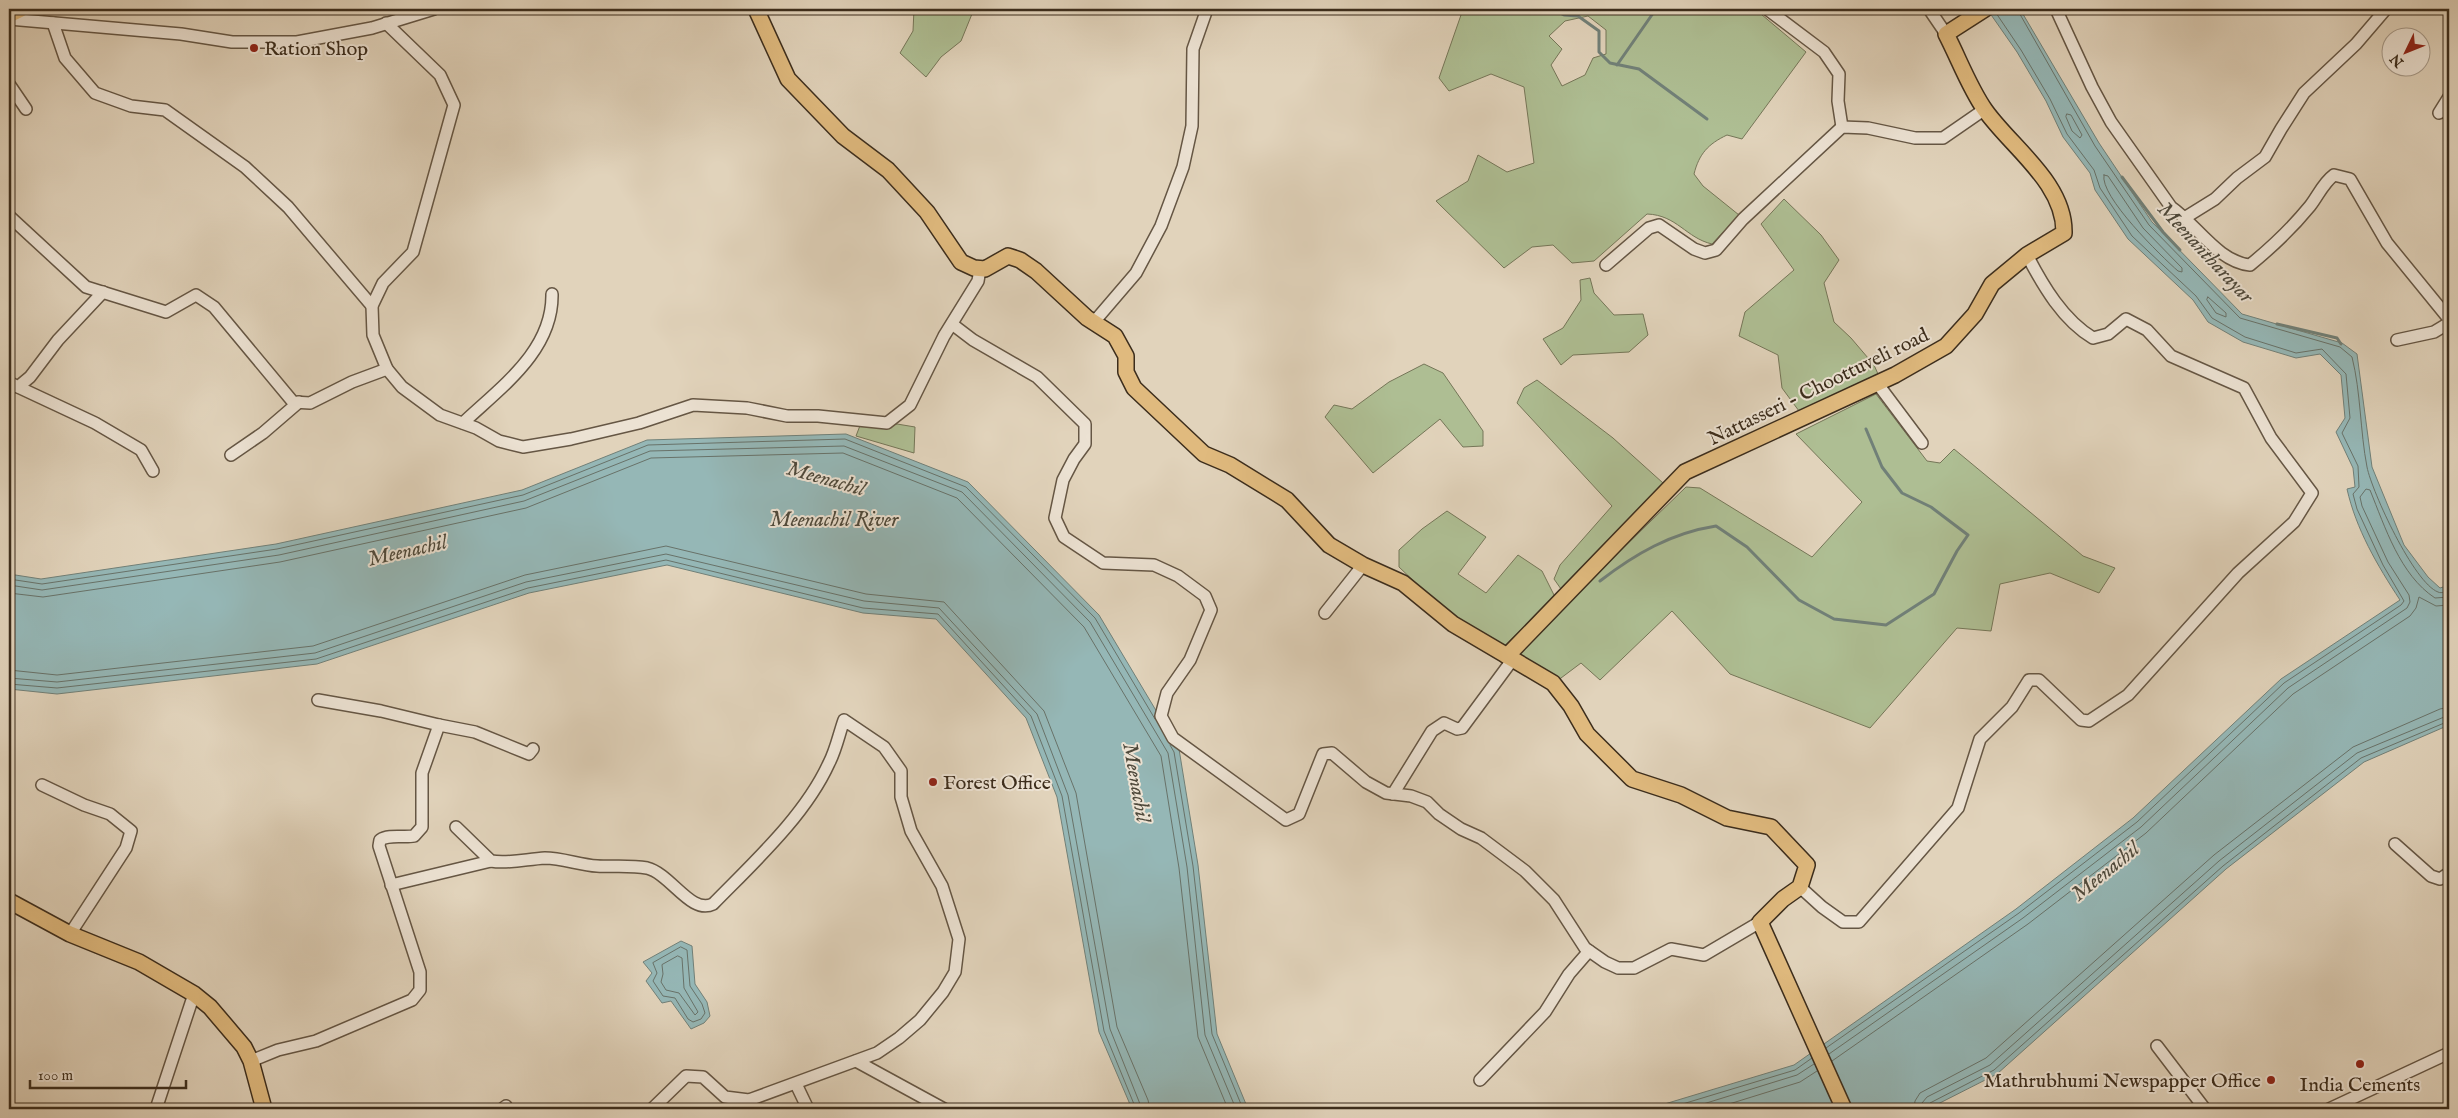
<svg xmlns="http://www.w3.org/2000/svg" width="2458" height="1118" font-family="'IM FELL English',serif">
<rect width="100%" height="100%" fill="#e1d3bb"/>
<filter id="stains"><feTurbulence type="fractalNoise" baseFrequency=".004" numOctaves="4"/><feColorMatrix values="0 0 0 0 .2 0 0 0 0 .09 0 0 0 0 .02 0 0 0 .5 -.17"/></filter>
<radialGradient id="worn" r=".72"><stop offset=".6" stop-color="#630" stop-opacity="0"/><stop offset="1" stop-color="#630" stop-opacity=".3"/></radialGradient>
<g fill="#aebe93" stroke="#757658" fill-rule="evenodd">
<polygon points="914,9 974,9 961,41 941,57 926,77 900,53 913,31"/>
<path d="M 1468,9 L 1755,9 L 1806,52 L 1742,139 L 1727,135 C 1708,144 1699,154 1694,174 L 1703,186 L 1739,215 L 1712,244 C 1686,238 1677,215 1647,214 L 1594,261 L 1572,263 L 1553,245 L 1532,247 L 1504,268 L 1436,201 L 1468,181 L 1478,155 L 1507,172 L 1534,163 L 1524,87 L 1491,74 L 1449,91 L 1439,78 L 1461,15 ZM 1588,16 L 1606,30 L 1606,54 L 1593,58 L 1585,75 L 1562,86 L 1551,65 L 1562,49 L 1549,36 L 1565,21 Z"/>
<polygon points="1784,199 1821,235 1839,260 1824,283 1834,322 1851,338 1874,365 1878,374 1799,411 1782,388 1778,355 1739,336 1745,312 1794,270 1761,224"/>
<polygon points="1590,278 1594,293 1614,315 1643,314 1648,335 1629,352 1573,355 1561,365 1543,339 1563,328 1581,300 1580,280"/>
<polygon points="1424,364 1443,373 1483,431 1483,446 1463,447 1440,419 1373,473 1325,417 1334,405 1352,409 1389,382"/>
<polygon points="1537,380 1613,438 1663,483 1561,589 1554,579 1560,565 1612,506 1517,403 1524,388"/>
<polygon points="1876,394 1927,461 1940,463 1954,449 2083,556 2115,568 2099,593 2050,573 2000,584 1991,631 1957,628 1870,728 1730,674 1672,611 1600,680 1581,663 1557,681 1519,659 1516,652 1686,487 1700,488 1812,557 1862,502 1796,434"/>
<polygon points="861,423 885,427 897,424 915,427 914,453 856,436"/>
<polygon points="1447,511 1486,537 1458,574 1486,593 1518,555 1542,571 1555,597 1503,647 1467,627 1438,604 1399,567 1399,550 1422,529"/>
</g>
<g fill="#95b7b6" stroke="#718078">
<path d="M 1987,9 L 2020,9 L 2099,143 L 2152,222 L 2242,314 L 2342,343 L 2357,354 L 2372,467 L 2404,545 L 2428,577 L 2440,588 L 2449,585 L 2449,725 L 2364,762 L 2226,869 L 1997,1074 L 1928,1109 L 1648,1109 L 1794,1065 L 2016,909 L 2133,818 L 2281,679 L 2400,600 C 2377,565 2356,529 2347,489 L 2355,487 L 2353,468 L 2336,432 L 2345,418 L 2341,375 L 2320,354 L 2296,358 L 2243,342 L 2208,322 L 2193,300 L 2128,239 L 2095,190 L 2090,173 L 2063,137 L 2046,101 L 2017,52 Z"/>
<polygon points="846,434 968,482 1099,615 1179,749 1198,865 1217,1034 1248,1109 1132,1109 1099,1032 1057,797 1026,718 936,619 863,613 667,565 529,593 317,664 57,694 9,689 9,574 41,579 276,544 522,490 647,440"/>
<polygon points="681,941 692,946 695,984 707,1002 710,1016 704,1023 691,1029 671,1001 662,1003 646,981 652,973 643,962"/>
</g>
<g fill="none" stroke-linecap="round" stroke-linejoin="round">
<g stroke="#687269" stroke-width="1">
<path d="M 2017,9 L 2095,146 L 2149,225 L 2240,318 L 2340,347 L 2352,357 C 2361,393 2360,431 2367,467 C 2372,492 2414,583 2438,592 C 2442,594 2446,591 2449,590"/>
<polygon points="2067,114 2071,115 2082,135 2080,138 2072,131 2066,117"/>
<path d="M 2104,175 L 2108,176 L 2143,228 L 2182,268 L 2182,272 L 2178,271 C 2162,257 2099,196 2104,175 Z"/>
<polygon points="2208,297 2226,313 2226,317 2216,313 2207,300"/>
<polyline points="9,579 42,584 277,549 523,495 648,445 845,439 966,487 1095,618 1155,719"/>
<polyline points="9,585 42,590 279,555 524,501 650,451 844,446 962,492 1090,622 1168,753 1187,867 1205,1035 1236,1109"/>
<polyline points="9,593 43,597 280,562 526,508 651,458 843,453 957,498 1084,627 1161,756 1179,868 1198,1037 1228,1109"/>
<polyline points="9,670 57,675 313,646 525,575 666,546 866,594 944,602 1044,711 1076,793 1117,1027 1148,1100 1150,1109"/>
<polyline points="9,678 57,682 315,653 526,582 666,554 864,601 939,608 1037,714 1068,795 1110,1029 1142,1109"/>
<polyline points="9,684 57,688 316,659 528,588 666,560 863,608 938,614 1031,716 1062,796 1104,1031 1136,1109"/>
<polyline points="1170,745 1174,752 1193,866 1212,1034 1243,1109"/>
<polygon points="681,947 687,950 690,986 702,1004 705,1013 701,1019 693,1022 688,1019 675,998 663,996 653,981 657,973 653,963"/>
<polygon points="678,956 682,958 684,988 698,1012 695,1015 679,993 666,990 661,982 663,974 662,965"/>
<polyline points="1826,1048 2019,913 2137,822 2284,683 2401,605 2404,601 2383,565 2357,509 2353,494 2359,487 2358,466 2342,433 2350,418 2346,374 2322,349 2296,353 2245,337 2212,318 2196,296 2132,236 2100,188 2094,170 2067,134 2050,99 2021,50 1994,10"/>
<path d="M 1829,1054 L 2023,918 L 2141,827 L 2288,688 L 2407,608 L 2410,602 L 2409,595 L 2388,562 L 2362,506 L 2360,497 L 2366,489 L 2370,490 C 2385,527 2400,575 2435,598 L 2449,597"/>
<polyline points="1832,1061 2028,924 2146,833 2293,694 2410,616 2416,608 2419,597 2436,606 2449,605"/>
<polyline points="1666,1109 1795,1070 1812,1058"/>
<polyline points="1687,1109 1797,1075 1814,1064"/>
<polyline points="1713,1109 1800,1082 1817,1071"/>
<polyline points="1914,1109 1915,1101 1920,1093 1986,1058 2214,855 2353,747 2440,709 2449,707"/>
<polyline points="1921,1109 1922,1103 1927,1097 1990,1065 2219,861 2357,753 2449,715"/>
<polyline points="1927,1109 1930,1103 1994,1070 2223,866 2361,758 2449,721"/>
</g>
<g stroke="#718078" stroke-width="3">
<polyline points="1552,9 1564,15 1578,16 1599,31 1599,52 1610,63 1639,69 1707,119"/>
<polyline points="1617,65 1656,9"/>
<polyline points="2122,177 2163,232 2180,250"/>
<polyline points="2277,324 2337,338 2341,344"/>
<path d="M 1600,581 C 1635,554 1671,533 1716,526 L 1747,547 L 1799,600 L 1834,619 L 1886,625 L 1934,594 L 1957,551 L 1968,535 L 1931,507 L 1902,493 L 1882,467 L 1866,429"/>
</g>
<defs>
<g id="minor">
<polyline points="1767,9 1824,52 1839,74 1838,101 1842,127"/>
<polyline points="1929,9 1946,34"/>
<path d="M 2056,9 L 2092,87 L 2111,122 L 2171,207 C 2196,224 2218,262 2250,265 C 2272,247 2292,228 2310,206 C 2318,196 2323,183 2334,175 L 2350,179 L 2387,243 L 2449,319"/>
<polyline points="9,19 181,34 232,42 297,42 372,28 434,9"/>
<polyline points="53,23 65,58 95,93 131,106 165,110 245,167 288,207 372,306"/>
<polyline points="386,23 440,75 454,105 413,252 383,283 372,306 373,335 387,369"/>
<polyline points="9,84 26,109"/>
<polyline points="2439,113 2449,97"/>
<polyline points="9,216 86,287 166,312 196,295 214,307 293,402 310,403 352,382 387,369 402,387 440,415 476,428 499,441 523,447 571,439 639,423 693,405 747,408 787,416 818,416 887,423 910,405 944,336 978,281 980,269"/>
<polyline points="2186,217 2215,199 2237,178 2265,157 2281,129 2304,93 2356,44 2386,9"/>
<polyline points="1606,265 1649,228 1659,225 1694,249 1705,253 1716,250 1743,219 1842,127 1868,128 1915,138 1943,138 1985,109"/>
<polyline points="1094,322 1136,273 1161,226 1183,167 1192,126 1193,49 1207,9"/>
<polyline points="952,324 973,340 1037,377 1085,424 1085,444 1074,459 1063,480 1055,518 1064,537 1103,563 1154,565 1178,576 1205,596 1211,610 1190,660 1167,693 1161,716 1173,738 1286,820 1299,814 1323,754 1332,753 1366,782 1386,793 1411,796 1427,802 1439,814 1461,829 1481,838 1525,871 1554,900 1585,948 1605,962 1618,968 1634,968 1671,949 1704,955 1760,922"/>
<polyline points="2397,340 2434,332 2449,323"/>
<polyline points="9,382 18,387 30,377 58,340 103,292"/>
<polyline points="1877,383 1922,443"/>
<polyline points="18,387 95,423 141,450 153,471"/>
<path d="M 463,423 C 501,387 553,351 552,294"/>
<polyline points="231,455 263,433 299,402"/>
<polyline points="1325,613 1363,565"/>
<polyline points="439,725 475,732 529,754 533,749"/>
<polyline points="42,785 84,805 110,814 131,831 126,848 70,934"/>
<polyline points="1393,794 1432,731 1444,723 1457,729 1462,728 1513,659"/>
<path d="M 456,827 L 491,861 C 509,864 527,859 545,858 C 562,858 580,865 597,866 C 614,867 630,865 647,868 C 671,874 691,915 713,904 C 753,863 805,816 829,763 C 836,750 839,734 844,720 L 884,747 L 901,771 L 901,797 L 911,831 L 942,886 L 959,939 L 955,972 L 943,992 L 920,1020 L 899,1038 L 877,1053 L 749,1100 L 725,1097 L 703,1077 L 686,1076 L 652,1109"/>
<polyline points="2395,844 2431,876 2440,879 2449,873"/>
<polyline points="391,885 491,861"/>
<path d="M 1800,887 L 1822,907 L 1843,922 L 1859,922 L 1958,808 L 1980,739 L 2012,707 L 2029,680 L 2039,680 L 2081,720 L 2089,721 L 2128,695 L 2238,573 L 2294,522 L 2312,493 L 2271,438 L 2244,388 L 2171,356 L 2147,330 L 2126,319 L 2108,334 L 2093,338 C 2063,320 2043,286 2027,255"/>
<polyline points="2157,1046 2205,1109"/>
<path d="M 251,1061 L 278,1050 L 316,1041 L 412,1000 L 420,990 L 420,972 L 379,846 L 380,840 C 389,834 404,838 414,836 L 422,827 L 422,773 L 439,725 L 381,711 L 318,700"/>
<polyline points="856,1061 944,1109"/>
<polyline points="1480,1080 1545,1012 1569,974 1589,951"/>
<polyline points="796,1084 808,1109"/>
<polyline points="156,1109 194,994"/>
<polyline points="502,1109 506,1106"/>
<polyline points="2329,1109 2449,1053"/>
</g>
<g id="major">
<polyline points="756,9 788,79 843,136 888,170 927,212 961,262 974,268 985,269 1008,256 1020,260 1036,271 1087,318 1115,336 1126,356 1126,372 1134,388 1204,454 1230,465 1287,500 1329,545 1363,565 1403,583 1453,624 1553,683 1571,706 1587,734 1632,779 1681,795 1727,818 1771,827 1807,865 1800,887 1783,899 1760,922 1844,1109"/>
<polyline points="9,15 21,9"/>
<path d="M 1507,656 L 1685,472 L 1895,375 L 1946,346 L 1975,314 L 1992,284 L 2027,255 L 2064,233 C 2065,183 2011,147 1985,110 C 1969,87 1959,59 1946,34 L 1985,9"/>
<polyline points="9,901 70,934 139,962 194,994 210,1007 244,1047 251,1061 264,1109"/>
</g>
</defs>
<use href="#minor" stroke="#655644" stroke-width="14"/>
<use href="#major" stroke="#3c2d1c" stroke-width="18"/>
<use href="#minor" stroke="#ece2d3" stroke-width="11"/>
<use href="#major" stroke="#e0ba7e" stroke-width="15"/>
</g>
<g fill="#8f2418" stroke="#ece2d3" stroke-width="2">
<circle cx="254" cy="48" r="5"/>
<circle cx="933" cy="782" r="5"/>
<circle cx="2360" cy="1064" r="5"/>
<circle cx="2271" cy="1080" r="5"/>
</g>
<g text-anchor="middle" stroke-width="4" stroke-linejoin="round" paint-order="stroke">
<g font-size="20" fill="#3c2d1c" stroke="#ece2d3" text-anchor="start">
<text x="264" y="55">Ration Shop</text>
<text x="943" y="789">Forest Office</text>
<text x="2261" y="1087" text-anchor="end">Mathrubhumi Newspapper Office</text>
<text x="2360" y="1091" text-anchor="middle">India Cements</text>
</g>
<g font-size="20" fill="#3c2d1c" stroke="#ece2d3">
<text transform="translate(1818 386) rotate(-26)" y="7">Nattasseri - Choottuveli road</text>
</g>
<g font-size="21" font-style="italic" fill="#4e493b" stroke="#ece2d3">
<text transform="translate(2206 252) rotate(47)" y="7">Meenantharayar</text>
<text transform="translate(826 478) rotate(16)" y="7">Meenachil</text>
<text x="834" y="526">Meenachil River</text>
<text transform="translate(407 550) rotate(-13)" y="7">Meenachil</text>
<text transform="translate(1137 782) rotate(80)" y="7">Meenachil</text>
<text transform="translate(2105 871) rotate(-39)" y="7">Meenachil</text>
</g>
</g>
<rect width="2458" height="1118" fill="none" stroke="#e1d3bb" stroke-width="30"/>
<rect x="10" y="10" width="2438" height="1098" fill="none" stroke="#3c2d1c" stroke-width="2.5"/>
<rect x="15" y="15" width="2428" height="1088" fill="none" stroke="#3c2d1c"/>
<g transform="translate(2406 52) rotate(227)"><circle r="24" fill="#ece2d3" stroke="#a69a8a"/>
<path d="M0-4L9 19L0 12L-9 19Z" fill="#8f2418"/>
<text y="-8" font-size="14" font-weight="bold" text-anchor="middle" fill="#3c2d1c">N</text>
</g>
<path d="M30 1080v8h156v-8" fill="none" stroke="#3c2d1c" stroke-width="2.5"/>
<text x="38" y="1080" font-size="15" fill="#3c2d1c" stroke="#ece2d3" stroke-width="4" paint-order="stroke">100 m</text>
<rect width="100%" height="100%" filter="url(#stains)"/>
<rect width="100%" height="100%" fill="url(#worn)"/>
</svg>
